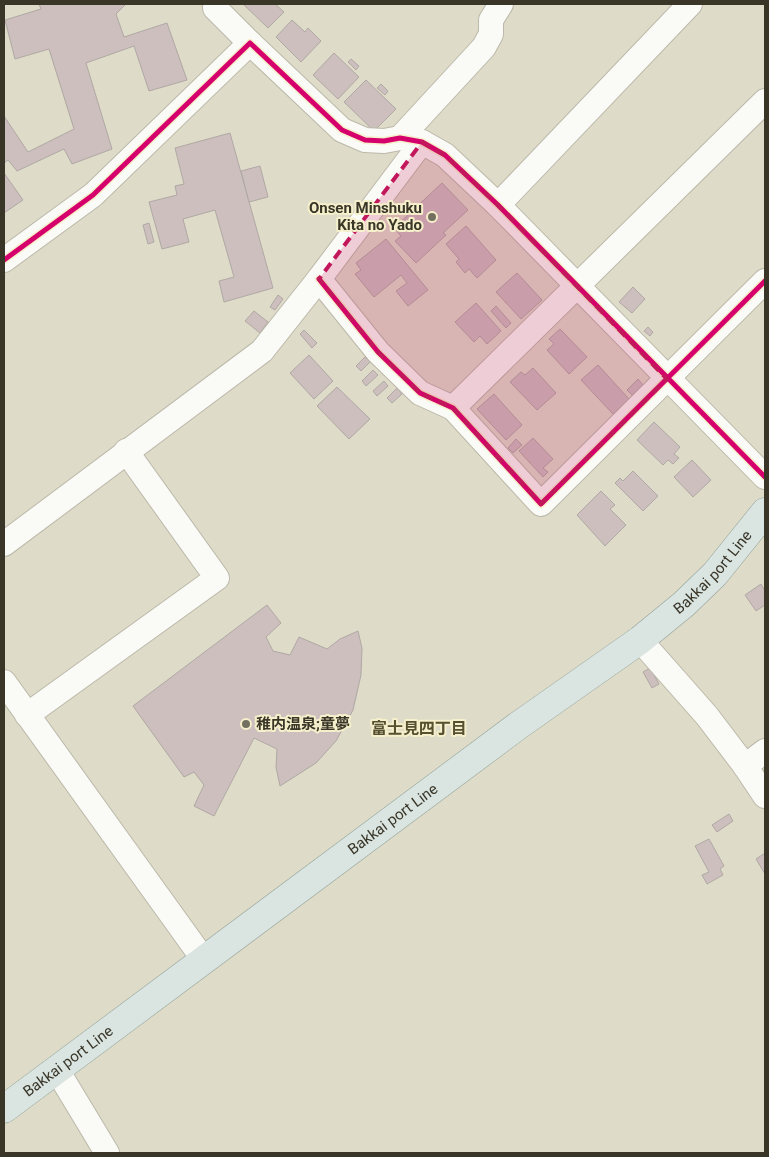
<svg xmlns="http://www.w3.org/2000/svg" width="769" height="1157" font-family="Roboto,'Noto Sans JP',sans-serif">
<rect width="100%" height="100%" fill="#dedbc8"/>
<g fill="#ccbfbe" stroke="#b0a8a4">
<polygon points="39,4 126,4 116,14 124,37 167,23 187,80 149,91 134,46 86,63 112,149 72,164 64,149 17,171 8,160 4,163 4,116 28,152 74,129 49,49 15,59 5,20 41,9"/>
<polygon points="243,4 275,4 284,12 268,28"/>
<polygon points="292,20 305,32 308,28 321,41 301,62 276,37"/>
<polygon points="334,53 359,77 338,99 313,75"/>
<polygon points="351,59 359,66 356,70 348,62"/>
<polygon points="366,80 396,109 374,131 344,102"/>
<polygon points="381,84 388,91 385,95 377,88"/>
<polygon points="230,133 273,288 224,302 219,281 234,277 215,210 183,219 189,242 162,249 149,202 177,195 175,186 184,184 175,148"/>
<polygon points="260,166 268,197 249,202 241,171"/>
<polygon points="4,173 23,200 4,213"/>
<polygon points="442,183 468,210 443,233 446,235 416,263 395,241 401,236 394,228"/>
<polygon points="149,223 154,242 148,244 143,225"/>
<polygon points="466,226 496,260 477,278 469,269 465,273 456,262 459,259 446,244"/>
<polygon points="386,239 428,290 408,306 396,291 407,283 401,275 374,297 355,274 361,270 356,263"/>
<polygon points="517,273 542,300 521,319 496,292"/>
<polygon points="633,287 645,299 632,313 619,302"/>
<polygon points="278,295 283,299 275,310 270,307"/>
<polygon points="476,303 501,331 487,344 480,336 474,342 455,322"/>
<polygon points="496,306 511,323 506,328 491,311"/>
<polygon points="254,311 268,322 260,333 245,321"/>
<polygon points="648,327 653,332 650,336 644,331"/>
<polygon points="560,329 587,357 569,374 547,350 554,344 549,339"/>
<polygon points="304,330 317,343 312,348 300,334"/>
<polygon points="309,355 333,381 314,399 290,373"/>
<polygon points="365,357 370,362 361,371 356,366"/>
<polygon points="598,365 629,399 613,414 581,380"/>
<polygon points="533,368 556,393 537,410 510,382 521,372 525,375"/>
<polygon points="373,370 378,375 366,386 362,381"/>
<polygon points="638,379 643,385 632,395 627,390"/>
<polygon points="384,381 388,386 377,396 373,391"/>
<polygon points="337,387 370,419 349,439 317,406"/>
<polygon points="397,388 402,394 392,403 387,398"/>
<polygon points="494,394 522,425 506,440 477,409"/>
<polygon points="654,422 680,447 674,454 679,458 673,464 668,460 663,465 637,440"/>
<polygon points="533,438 553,459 543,468 548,472 543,477 519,451"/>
<polygon points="516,439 522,445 513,453 508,448"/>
<polygon points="692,460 711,480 693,497 674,477"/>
<polygon points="633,471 658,496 643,511 615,483 620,478 623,481"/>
<polygon points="601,491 615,505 610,509 626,525 605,546 577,515"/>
<polygon points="761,584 765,591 765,605 756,611 745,595"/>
<polygon points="267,605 281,623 266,637 273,651 290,655 299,637 327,649 340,639 358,631 362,648 361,675 353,710 336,741 316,763 280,786 276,767 277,749 254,738 214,816 194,806 204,785 194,772 184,777 133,706"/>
<polygon points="650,668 659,684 652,688 643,672"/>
<polygon points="729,814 733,821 717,832 712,825"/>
<polygon points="709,839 724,866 720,869 723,875 707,884 702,875 709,872 695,846"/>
<polygon points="765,853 765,874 756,859"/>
</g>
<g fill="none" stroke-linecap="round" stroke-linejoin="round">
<defs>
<g id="minor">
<polyline points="215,4 215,8 250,43"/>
<polyline points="400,138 484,47 491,34 491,20 501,4"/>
<polyline points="498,205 690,4"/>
<polyline points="4,260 93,195 250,43 342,130 365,140 384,141 400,138 422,142 445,155 498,205 765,477"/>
<polyline points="319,279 378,352 420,393 453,408 541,504 765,281"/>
<polyline points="453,408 765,101"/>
<polyline points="4,544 262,351 319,279 422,142"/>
<polyline points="640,640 707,716 745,766 765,796"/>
<polyline points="4,682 204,960"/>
<polyline points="27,715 217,578 126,451"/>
<polyline points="745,766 765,751"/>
<polyline points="57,1070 107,1153"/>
</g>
<g id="major">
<path id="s1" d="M 4,1109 L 519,725 L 640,640 L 684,604 L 715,574 L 765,512"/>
</g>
</defs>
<use href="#minor" stroke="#bcb9aa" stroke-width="26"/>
<use href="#major" stroke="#92a298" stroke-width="29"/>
<use href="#minor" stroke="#fafaf7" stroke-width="24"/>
<use href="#major" stroke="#dae4e1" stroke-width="28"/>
<defs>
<g id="cycleway">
<polyline points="4,260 93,195 250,43 342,130 365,140 384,141 400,138 422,142 445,155 498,205 765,477"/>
<polyline points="319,279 378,352 420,393 453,408 541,504 765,281"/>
</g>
</defs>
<use href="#cycleway" stroke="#f6efcb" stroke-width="8"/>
<use href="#cycleway" stroke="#d6006c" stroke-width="5"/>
</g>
<path fill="#c2185b" fill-opacity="0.2" stroke="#c2185b" stroke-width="4" stroke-dasharray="10 6" stroke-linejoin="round" d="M 422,142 L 445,155 L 498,205 L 667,379 L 541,504 L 453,408 L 420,393 L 378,352 L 319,279 Z"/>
<g fill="#737060" stroke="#f6efcb" stroke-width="2">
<circle cx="432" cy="217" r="5"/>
<circle cx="246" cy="724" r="5"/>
</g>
<g text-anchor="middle" stroke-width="4" stroke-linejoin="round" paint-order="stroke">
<g font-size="15" font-weight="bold" fill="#393628" stroke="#f6efcb" text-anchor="end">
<text x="422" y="213">Onsen Minshuku<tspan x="422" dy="17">Kita no Yado</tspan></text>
<text x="256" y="729" text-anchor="start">稚内温泉;童夢</text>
</g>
<g font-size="15" fill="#393628" stroke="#f6efcb">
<text dy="5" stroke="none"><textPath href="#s1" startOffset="890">Bakkai port Line</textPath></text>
<text dy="5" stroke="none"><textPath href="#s1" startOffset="485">Bakkai port Line</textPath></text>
<text dy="5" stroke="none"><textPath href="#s1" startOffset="80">Bakkai port Line</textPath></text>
</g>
<g font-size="16" font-weight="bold" fill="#565030" stroke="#f6efcb">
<text x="419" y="734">富士見四丁目</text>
</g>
</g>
<rect width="769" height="1157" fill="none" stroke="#393628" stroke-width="10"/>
</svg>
